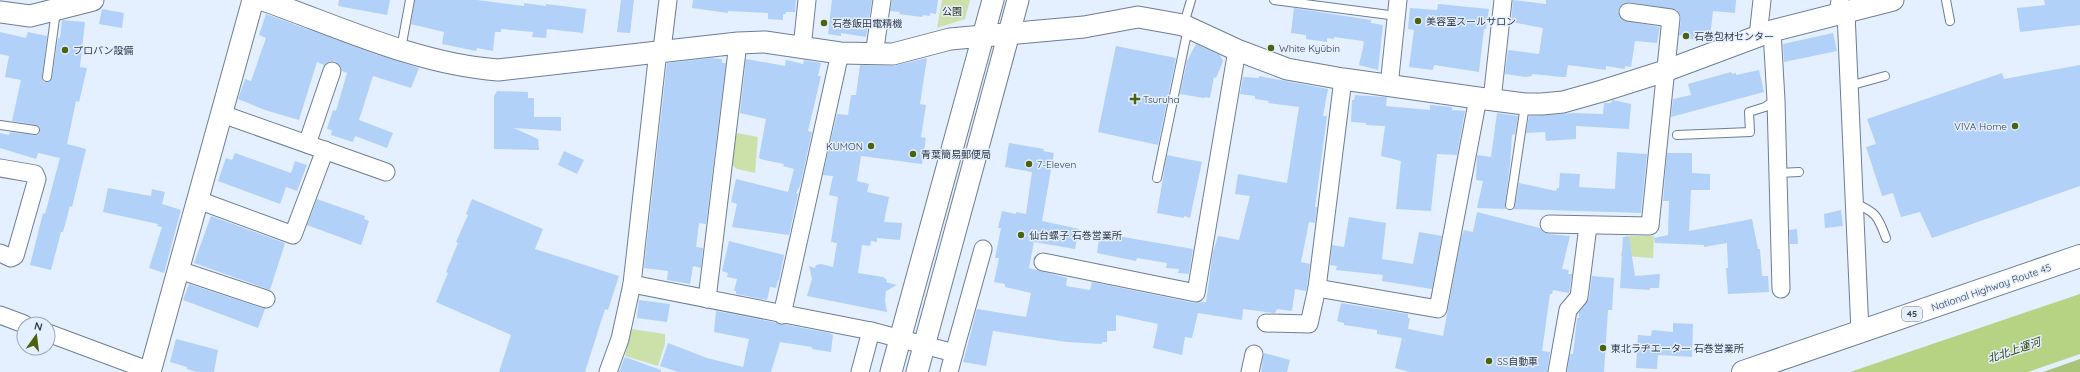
<svg xmlns="http://www.w3.org/2000/svg" width="2080" height="372" font-family="Quicksand,'Noto Sans JP',sans-serif">
<rect width="100%" height="100%" fill="#e4efff"/>
<g fill="#cce1aa">
<polygon points="942,0 970,0 965,19 937,28"/>
<polygon points="738,133 758,137 755,173 737,169 732,165 736,135"/>
<polygon points="1625,236 1654,236 1653,258 1621,256"/>
<polygon points="631,329 665,334 665,344 658,366 625,356"/>
</g>
<polygon fill="#a9c476" points="2080,359 2080,372 2043,372"/>
<polygon fill="#b6d283" points="2080,294 2080,354 2028,372 1850,372"/>
<g fill="#b2d1f8">
<polygon points="339,0 390,0 387,15 338,6"/>
<polygon points="415,0 477,0 524,6 524,3 546,6 546,4 586,9 583,33 547,29 546,38 532,37 533,32 501,29 501,32 495,32 493,51 477,48 476,51 442,44 444,32 411,24"/>
<polygon points="621,0 634,0 630,33 617,32"/>
<polygon points="693,0 796,0 795,12 786,12 786,14 783,14 783,20 768,19 768,13 728,11 728,13 692,8"/>
<polygon points="832,0 872,0 866,37 841,33 841,36 828,34"/>
<polygon points="892,0 938,0 936,14 930,13 930,16 923,15 922,17 899,14 900,12 890,11"/>
<polygon points="1513,0 1546,4 1546,0 1736,0 1735,13 1713,11 1710,37 1703,36 1700,40 1683,38 1683,36 1679,35 1681,19 1677,10 1629,2 1624,3 1618,11 1622,20 1660,27 1657,43 1635,41 1631,67 1625,66 1625,69 1606,66 1606,70 1568,65 1566,77 1562,77 1532,74 1532,76 1525,77 1505,74 1508,50 1539,54 1543,28 1511,22"/>
<polygon points="2044,0 2080,0 2080,25 2020,32 2017,8 2045,5"/>
<polygon points="1438,4 1489,9 1486,29 1484,29 1479,72 1434,65 1433,70 1409,67 1414,30 1408,29 1410,8 1437,10"/>
<polygon points="1294,8 1371,20 1371,23 1383,25 1378,70 1359,65 1364,43 1363,41 1334,37 1334,39 1327,38 1327,42 1306,39 1306,35 1291,33"/>
<polygon points="102,9 124,13 122,28 99,24"/>
<polygon points="266,14 375,54 419,68 411,88 373,76 359,120 393,133 387,148 355,136 353,142 331,135 332,130 327,129 333,110 336,111 347,73 342,71 340,65 335,61 330,61 324,65 317,62 299,120 265,110 238,99 245,79 251,81 266,38 259,35"/>
<polygon points="62,20 85,22 80,67 87,68 79,102 76,101 67,144 86,149 72,207 70,206 63,232 61,232 51,270 30,265 43,213 45,214 60,158 38,153 36,159 0,148 0,133 9,135 10,132 35,135 39,134 40,130 36,125 12,121 21,80 5,77 9,56 0,54 0,32 26,38 28,32 47,36 42,77 44,82 49,82 52,78 58,38 60,38"/>
<polygon points="1833,33 1837,51 1784,62 1783,44"/>
<polygon points="1196,44 1220,55 1223,61 1216,78 1214,77 1210,98 1205,97 1204,98 1180,94 1187,61"/>
<polygon points="1116,46 1176,58 1158,145 1098,132"/>
<polygon points="712,58 722,59 722,63 726,63 706,224 699,223 696,247 703,248 701,268 693,266 690,284 667,280 668,271 644,268 667,63"/>
<polygon points="927,58 920,104 926,105 921,137 926,138 922,164 861,156 857,181 869,184 867,192 889,197 884,222 902,223 900,240 877,238 877,242 871,241 870,246 862,245 858,273 883,277 887,280 886,282 897,285 886,291 885,300 887,312 807,296 812,279 809,266 815,268 816,265 821,264 833,267 837,243 831,242 838,197 829,195 833,176 823,175 837,114 848,115 851,95 856,95 860,65 893,66"/>
<polygon points="746,59 785,66 786,60 803,64 804,60 821,63 818,76 821,76 808,131 812,132 800,186 796,193 798,194 789,235 732,227 737,204 731,202 736,179 788,192 794,169 783,166 784,164 760,159 759,157 766,119 740,113"/>
<polygon points="2080,65 2080,186 1932,238 1920,212 1901,217 1893,193 1882,196 1866,147 1876,144 1867,119 2002,73 2004,79"/>
<polygon points="1759,70 1764,92 1671,117 1673,99 1691,95 1688,84 1731,72 1732,74 1736,73 1736,75"/>
<polygon points="1259,76 1328,89 1323,116 1327,116 1315,207 1317,207 1315,223 1309,222 1301,262 1310,264 1307,286 1306,291 1295,289 1292,311 1277,309 1275,313 1243,309 1242,320 1198,313 1192,338 1185,337 1182,355 1153,348 1158,324 1116,315 1116,331 1107,331 1107,342 1102,342 1102,344 1067,342 993,331 986,366 963,362 977,309 1026,317 1031,293 1005,287 1005,284 994,282 999,258 995,258 1001,228 998,228 1002,211 1016,214 1016,212 1026,214 1032,172 1005,167 1009,143 1044,149 1043,151 1054,153 1042,221 1079,229 1075,249 1034,242 1029,268 1067,278 1066,286 1090,290 1092,282 1194,303 1206,302 1213,252 1218,236 1239,240 1250,196 1235,194 1238,174 1287,183 1299,107 1268,103 1269,101 1255,99 1255,96 1240,94 1243,77 1259,78"/>
<polygon points="497,91 528,92 528,98 534,98 534,117 561,117 561,131 514,128 538,139 539,150 494,149 494,96"/>
<polygon points="1355,95 1387,97 1386,106 1430,110 1430,105 1452,107 1452,110 1465,111 1457,155 1437,154 1431,211 1396,209 1401,161 1381,156 1385,126 1366,125 1366,123 1351,122 1352,100 1354,100"/>
<polygon points="1613,100 1631,104 1629,129 1576,126 1576,139 1546,141 1545,132 1526,133 1529,116 1574,113 1603,114 1604,103 1610,103"/>
<polygon points="1497,113 1518,116 1515,134 1512,135 1510,165 1505,204 1506,209 1477,208 1483,181 1476,180 1477,155 1491,157"/>
<polygon points="564,151 584,160 577,174 558,165"/>
<polygon points="1617,152 1647,154 1641,213 1513,209 1515,206 1519,183 1556,191 1557,188 1559,188 1560,173 1580,174 1579,187 1615,189"/>
<polygon points="235,153 291,173 295,161 307,165 297,191 286,187 280,204 218,181 226,158 232,160"/>
<polygon points="1667,153 1692,153 1692,173 1710,174 1710,190 1691,190 1689,231 1752,219 1758,249 1760,249 1762,276 1768,276 1769,292 1728,294 1726,268 1728,268 1727,243 1704,247 1704,245 1655,243 1654,238 1668,235 1669,201 1663,201"/>
<polygon points="1167,155 1202,162 1190,218 1184,216 1184,218 1157,213"/>
<polygon points="108,188 151,196 152,189 165,192 162,204 181,210 164,273 149,268 162,227 157,226 158,224 103,212"/>
<polygon points="317,199 365,216 364,219 369,221 361,245 307,225"/>
<polygon points="472,199 543,229 535,249 619,276 608,310 605,309 585,372 499,372 511,335 436,302 448,273 446,272 458,243 456,242 468,215 466,214"/>
<polygon points="1841,210 1843,226 1825,228 1824,214"/>
<polygon points="1477,212 1540,228 1548,234 1570,236 1562,269 1569,270 1568,274 1572,274 1569,293 1553,290 1552,294 1550,294 1542,351 1550,352 1547,372 1409,372 1395,368 1402,338 1377,334 1377,330 1344,325 1344,323 1337,321 1341,303 1408,314 1408,318 1410,318 1408,329 1443,336 1461,239 1464,230 1473,232"/>
<polygon points="211,216 285,243 270,290 194,263"/>
<polygon points="1349,217 1386,223 1382,259 1413,264 1419,232 1442,236 1432,289 1382,281 1383,275 1336,270 1337,266 1330,265 1332,245 1344,247"/>
<polygon points="1797,229 1798,244 1790,244 1789,230"/>
<polygon points="1100,233 1193,249 1189,274 1178,273 1179,269 1166,268 1167,263 1137,258 1136,261 1097,253"/>
<polygon points="1623,237 1629,237 1635,276 1660,274 1659,288 1650,288 1650,290 1620,288"/>
<polygon points="729,241 784,255 779,280 778,280 776,288 770,287 767,300 736,294 736,291 734,291 737,279 727,277 728,273 722,271"/>
<polygon points="1592,276 1614,278 1612,310 1608,310 1604,372 1567,372 1570,354 1573,354 1577,318 1579,318 1579,312 1589,299"/>
<polygon points="189,284 265,309 258,328 183,300"/>
<polygon points="639,300 670,304 667,322 637,318"/>
<polygon points="716,311 829,333 833,335 831,352 812,349 812,347 780,342 771,372 678,372 660,366 668,343 707,358 743,367 749,339 714,332"/>
<polygon points="1673,323 1693,324 1692,357 1658,355 1657,369 1636,368 1638,335 1651,336 1652,330 1673,332"/>
<polygon points="176,339 218,350 214,372 197,372 187,369 187,367 170,362"/>
<polygon points="1264,353 1290,360 1287,372 1261,372"/>
<polygon points="625,357 661,370 661,372 619,372"/>
</g>
<g fill="none" stroke-linecap="round" stroke-linejoin="round">
<defs>
<g id="service">
<polyline points="1274,0 1397,16"/>
<polyline points="1946,0 1950,21"/>
<polyline points="1184,24 1191,0"/>
<polyline points="401,49 410,0"/>
<polyline points="47,77 56,11"/>
<polyline points="1849,86 1885,76"/>
<polyline points="0,125 35,130"/>
<polyline points="1677,135 1750,132 1749,112 1765,107 1775,100"/>
<polyline points="1778,173 1799,172"/>
<polyline points="1157,178 1188,28"/>
<path d="M 1854,203 C 1876,212 1878,216 1886,238"/>
<polyline points="1510,205 1525,105"/>
</g>
<g id="minor">
<polyline points="1846,13 1860,332"/>
<polyline points="1838,14 1840,0"/>
<polyline points="1772,31 1776,100 1781,289"/>
<polyline points="1758,36 1762,0"/>
<polyline points="802,48 807,0"/>
<polyline points="662,50 668,0"/>
<polyline points="874,55 882,0"/>
<polyline points="1389,86 1398,0"/>
<polyline points="1492,100 1503,0"/>
<polyline points="222,114 386,172"/>
<polyline points="307,144 332,71"/>
<polyline points="0,168 35,174 37,179 15,256 11,258 0,253"/>
<polyline points="198,200 293,235 325,150"/>
<polyline points="1549,224 1650,226 1671,18 1628,12"/>
<polyline points="1043,262 1196,293 1237,50"/>
<polyline points="179,270 266,299"/>
<polyline points="632,284 871,331 954,353 949,372"/>
<polyline points="1317,288 1438,309 1478,98"/>
<polyline points="707,299 738,43"/>
<polyline points="0,315 24,324"/>
<polyline points="782,315 840,53"/>
<polyline points="1266,323 1309,324 1317,288 1343,79"/>
<polyline points="48,333 150,371"/>
<polyline points="954,353 983,249"/>
<polyline points="608,372 620,339 632,284 658,51"/>
<polyline points="860,372 871,331"/>
<polyline points="1250,372 1254,354"/>
<polyline points="1557,372 1568,310 1579,297 1588,226"/>
</g>
<g id="tertiary">
<path d="M 263,0 C 340,27 417,64 498,70 L 738,43 L 765,42 L 840,53 L 893,54 L 950,39 L 1084,27 L 1138,17 L 1183,25 L 1237,50 L 1287,69 L 1343,79 L 1478,98 L 1525,104 L 1542,104 L 1563,102 L 1602,91 L 1665,71 L 1772,31 L 1893,0"/>
<polyline points="0,12 30,16 93,0"/>
<polyline points="150,372 253,0"/>
<polyline points="891,372 993,0"/>
<polyline points="917,372 1018,0"/>
</g>
<polyline id="trunk" points="1743,372 2080,256"/>
</defs>
<use href="#service" stroke="#6d7e95" stroke-width="10"/>
<use href="#minor" stroke="#6d7e95" stroke-width="19"/>
<use href="#tertiary" stroke="#6d7e95" stroke-width="23"/>
<use href="#trunk" stroke="#6d7e95" stroke-width="24"/>
<use href="#service" stroke="#fff" stroke-width="8"/>
<use href="#minor" stroke="#fff" stroke-width="17"/>
<use href="#tertiary" stroke="#fff" stroke-width="21"/>
<use href="#trunk" stroke="#fff" stroke-width="22"/>
</g>
<g fill="#4b620f" stroke="#e4efff" stroke-width="1.5">
<circle cx="1418" cy="21" r="4"/>
<circle cx="824" cy="23" r="4"/>
<circle cx="1686" cy="36" r="4"/>
<circle cx="1271" cy="48" r="4"/>
<circle cx="65" cy="50" r="4"/>
<path d="M1133 93h4v4h4v4h-4v4h-4v-4h-4v-4h4z"/>
<circle cx="2015" cy="126" r="4"/>
<circle cx="871" cy="146" r="4"/>
<circle cx="913" cy="154" r="4"/>
<circle cx="1029" cy="164" r="4"/>
<circle cx="1021" cy="235" r="4"/>
<circle cx="1603" cy="348" r="4"/>
<circle cx="1489" cy="361" r="4"/>
</g>
<g text-anchor="middle" stroke-width="3" stroke-linejoin="round" paint-order="stroke">
<rect fill="#e4efff" stroke="#68717d" stroke-width="1" x="1902" y="307" width="20" height="14" rx="3"/>
<g font-size="9" font-weight="bold" fill="#333b45">
<text x="1912" y="317">45</text>
</g>
<g font-size="10" fill="#242e0d" stroke="#e4efff">
<text x="952" y="15">公園</text>
</g>
<g font-size="10" fill="#333b45" stroke="#e4efff" text-anchor="start">
<text x="1426" y="25">美容室スールサロン</text>
<text x="832" y="27">石巻飯田電精機</text>
<text x="1694" y="40">石巻包材センター</text>
<text x="1279" y="52">White Kyūbin</text>
<text x="73" y="54">プロパン設備</text>
<text x="1143" y="103">Tsuruha</text>
<text x="2007" y="130" text-anchor="end">VIVA Home</text>
<text x="863" y="150" text-anchor="end">KUMON</text>
<text x="921" y="158">青葉簡易郵便局</text>
<text x="1037" y="168">7-Eleven</text>
<text x="1029" y="239">仙台螺子 石巻営業所</text>
<text x="1611" y="352">東北ラヂエーター 石巻営業所</text>
<text x="1497" y="365">SS自動車</text>
</g>
<g font-size="10" fill="#333b45" stroke="#e4efff">
<text transform="translate(1991 287) rotate(-19)" y="4">National Highway Route 45</text>
</g>
<g font-size="11" font-style="italic" fill="#33440a" stroke="#e4efff">
<text transform="translate(2014 350) rotate(-19)" y="4">北北上運河</text>
</g>
</g>
<g transform="translate(36 336) rotate(14)"><circle r="19" fill="#e4efff" stroke="#9da7b5"/>
<path d="M0-3L7 15L0 10L-7 15Z" fill="#4b620f"/>
<text y="-6" font-size="11" font-weight="bold" text-anchor="middle" fill="#333b45">N</text>
</g>
</svg>
